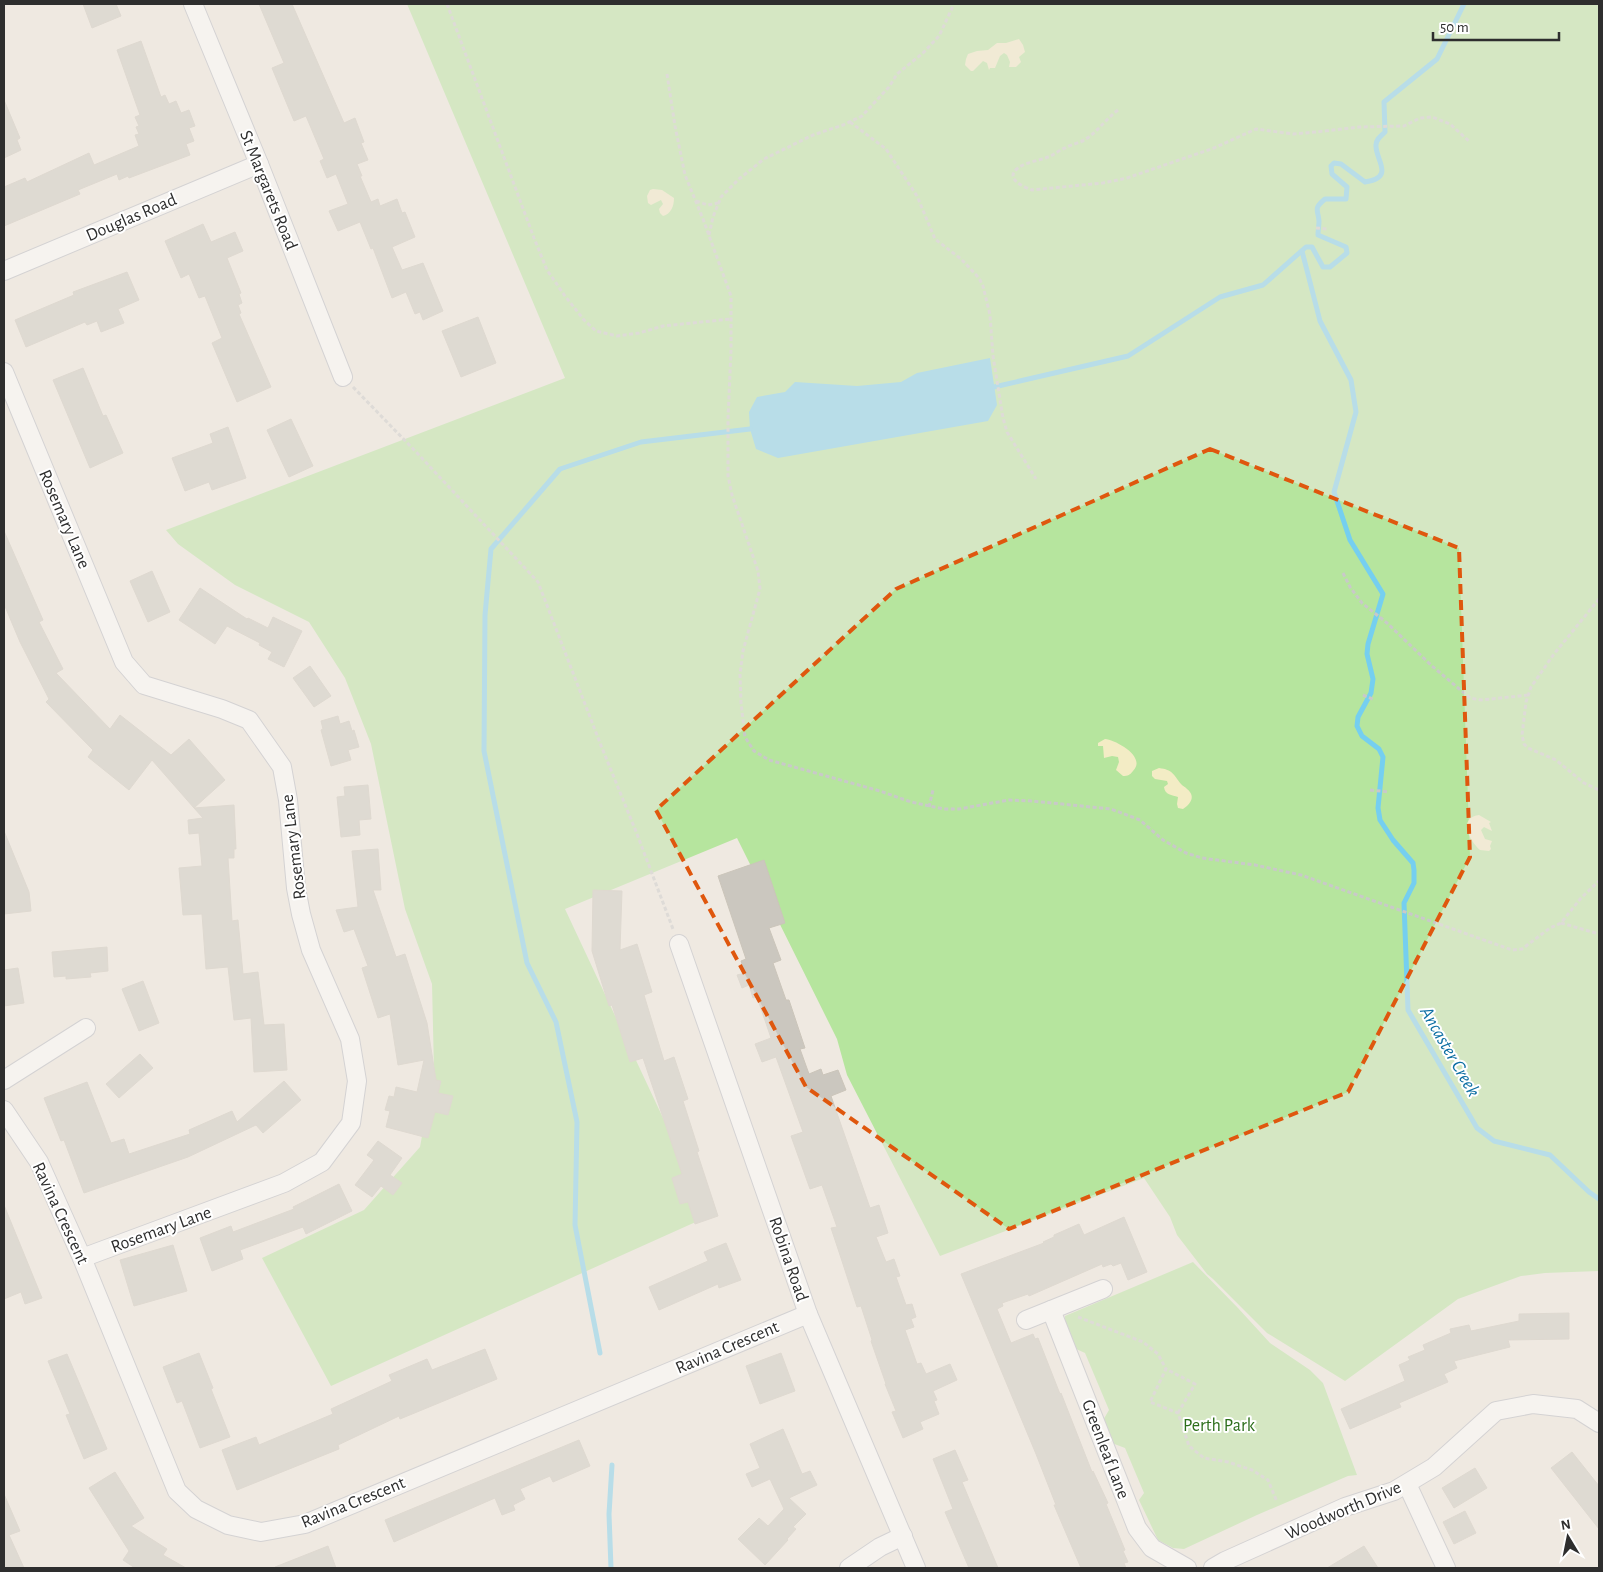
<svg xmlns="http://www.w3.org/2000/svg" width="1603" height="1572" font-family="'Alegreya Sans',sans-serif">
<rect width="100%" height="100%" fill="#efe9e1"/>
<g fill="#b6e59e">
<polygon points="407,4 1599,4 1599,1271 1545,1273 1521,1276 1458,1299 1345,1381 1267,1333 1213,1279 1207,1274 1177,1235 1170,1217 1144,1178 940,1256 847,1075 837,1039 737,838 565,909 709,1216 331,1386 262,1258 364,1210 420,1147 434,1071 432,984 405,909 371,744 345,678 309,622 235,585 178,544 166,530 565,378"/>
<polygon points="1193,1262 1238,1308 1270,1343 1310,1370 1323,1383 1357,1475 1348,1476 1257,1515 1184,1549 1173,1548 1158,1540 1139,1500 1144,1493 1125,1448 1109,1442 1102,1422 1109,1410 1085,1353 1074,1348 1065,1325 1065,1316"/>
</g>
<g fill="#f3ecc5">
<polygon points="1019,39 1023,45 1025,52 1019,57 1021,62 1016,67 1009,67 1010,62 1007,55 1004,53 1000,56 995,68 990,68 989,70 987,63 983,61 973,71 971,71 965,65 966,59 968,54 977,51 988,50 997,43 1006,43"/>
<path d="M 653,189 L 662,190 L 674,198 C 674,206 671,214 663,216 L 660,213 L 659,209 L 663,204 L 661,200 L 651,205 L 648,203 L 647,196 L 650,190 Z"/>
<path d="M 1105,739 C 1116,740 1147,757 1133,771 C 1130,775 1128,776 1123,776 L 1116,770 L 1119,762 L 1118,757 L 1112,756 L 1104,758 L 1103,746 L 1098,746 L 1098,743 Z"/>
<path d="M 1159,768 C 1173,770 1173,774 1181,784 C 1182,786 1186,787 1187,789 C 1196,796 1191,804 1183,809 L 1178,808 L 1177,804 L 1178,797 C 1172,795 1165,795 1164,787 L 1168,784 L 1167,781 L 1155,779 L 1152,776 L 1152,771 Z"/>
<path d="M 1479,815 L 1491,822 L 1489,823 L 1492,831 L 1484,827 L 1481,830 L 1485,839 L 1492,841 L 1490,846 L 1491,849 L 1489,851 L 1480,850 C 1470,841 1457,818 1479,815 Z"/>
</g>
<polygon fill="#75cff0" points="990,358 997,405 988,421 778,458 756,449 750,429 749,412 757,397 785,392 795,382 857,386 901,382 917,373"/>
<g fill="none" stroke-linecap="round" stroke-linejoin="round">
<g stroke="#75cff0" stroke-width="5">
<polyline points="1302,251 1320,321 1351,380 1356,412 1334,492 1350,540 1383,594 1368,644 1367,654 1373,679 1371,693 1358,717 1357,726 1362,736 1379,749 1383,757 1378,808 1380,820 1393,840 1413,863 1414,870 1414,883 1404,903 1408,1010 1477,1128 1494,1141 1550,1155 1589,1192 1599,1199"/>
<path d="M 994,387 L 1128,356 L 1220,297 L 1263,285 L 1306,247 L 1312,247 L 1323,267 L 1330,267 L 1347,253 L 1346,247 L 1318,235 C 1318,230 1319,226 1319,221 C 1318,209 1313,209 1325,199 L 1346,199 L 1347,187 L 1332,174 L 1331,166 L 1334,163 L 1341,164 L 1365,182 C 1396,177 1375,160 1376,145 C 1376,139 1381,136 1385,132 L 1384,102 L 1437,59 L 1464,4"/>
<polyline points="600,1353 575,1225 577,1122 556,1022 527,963 484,751 485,615 491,549 560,469 641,442 750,429"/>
<polyline points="611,1568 609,1514 612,1465"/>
</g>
</g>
<g fill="#cbc7bf" stroke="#cbc5ba">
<polygon points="83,4 116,4 121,16 92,28"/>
<polygon points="259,4 292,4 344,123 355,118 364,142 361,143 368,160 357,164 362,176 360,176 371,202 378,199 380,206 397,199 402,213 405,212 415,237 392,247 402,270 423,263 443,311 423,320 420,312 415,314 406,292 392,298 373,248 371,249 360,222 338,231 329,211 348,204 336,174 327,178 320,161 324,159 306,116 294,121 272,68 284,63"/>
<polygon points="141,41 161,97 165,95 169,104 176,101 181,113 189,110 195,126 189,128 194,141 186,144 190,155 129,178 128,176 119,180 117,174 78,190 80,194 4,226 4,187 25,178 27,182 89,153 94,165 139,146 135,135 139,134 136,127 139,126 135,117 140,115 117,50"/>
<polygon points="4,100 20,138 17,140 21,150 4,158"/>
<polygon points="203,224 211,242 235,232 243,251 227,258 241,293 239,294 242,303 238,305 241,313 239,314 271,387 237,402 212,343 222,338 205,296 199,298 189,274 181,278 165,241"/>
<polygon points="127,272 139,300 118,309 124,323 101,332 97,321 87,325 85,322 26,347 15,320 74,295 73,292"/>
<polygon points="478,317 496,363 461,377 442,331"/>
<polygon points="83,368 103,416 106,415 123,453 90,468 53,380"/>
<polygon points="291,419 313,466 289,477 267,430"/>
<polygon points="228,427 246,478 212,490 209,482 185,491 172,458 213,443 210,434"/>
<polygon points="4,531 43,620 39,622 63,669 56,673 110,729 120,715 171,755 189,739 225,780 194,808 152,760 129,790 88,757 93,750 46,702 49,699 20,642 4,604"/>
<polygon points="152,571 170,612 148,622 130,581"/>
<polygon points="200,588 247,619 248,618 268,628 273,617 302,631 284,667 268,659 272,652 259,645 260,643 227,626 215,644 179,620"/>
<polygon points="310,666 331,696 314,707 293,678"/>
<polygon points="338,716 340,724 349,721 352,731 354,730 359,747 348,750 351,760 331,766 321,730 323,729 321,721"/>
<polygon points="368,785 371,819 359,820 360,835 341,837 337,797 345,796 344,787"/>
<polygon points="234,805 236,849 234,849 234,858 228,858 232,921 238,920 243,974 258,972 264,1025 284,1024 287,1070 254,1072 251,1018 234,1020 228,967 206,969 202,914 183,915 179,868 202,866 199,833 189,834 188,820 203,818 194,808"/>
<polygon points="4,831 29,892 31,911 4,914"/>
<polygon points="378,849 381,890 373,890 396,957 405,954 427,1023 436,1080 441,1081 438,1093 453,1096 448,1115 435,1112 428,1138 386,1127 390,1111 385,1110 389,1096 394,1097 396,1087 417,1092 424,1060 398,1065 390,1014 378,1018 362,968 368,966 354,929 344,932 336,910 358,907 352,851"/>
<polygon points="764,860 785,923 769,928 781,960 773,963 786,1000 789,1000 805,1048 800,1049 809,1074 821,1069 823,1075 838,1070 846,1090 831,1096 870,1208 879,1205 888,1233 876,1237 886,1262 894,1259 900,1276 896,1277 906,1305 912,1304 916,1317 911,1319 914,1327 905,1330 917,1364 921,1363 926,1374 950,1364 957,1380 933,1391 937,1400 934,1401 939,1414 920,1422 923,1429 903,1438 892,1412 896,1411 885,1384 886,1384 871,1341 872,1340 861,1306 857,1307 840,1255 831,1228 837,1227 822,1185 810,1189 791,1136 803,1132 776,1057 762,1062 755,1044 771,1038 757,997 753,998 749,985 742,988 737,975 745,973 741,961 746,959 718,876"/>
<polygon points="593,890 622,891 620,950 637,944 652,992 644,995 664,1061 674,1057 688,1099 683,1101 699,1151 697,1152 718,1216 695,1224 688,1202 680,1204 672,1178 682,1174 643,1058 630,1062 612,1005 609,1006 592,951"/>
<polygon points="107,947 108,971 90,973 91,977 66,979 66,976 54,977 52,952"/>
<polygon points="18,968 24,1003 4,1006 4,970"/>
<polygon points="143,981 159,1023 139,1031 122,989"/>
<polygon points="140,1054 153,1068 119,1098 106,1084"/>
<polygon points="284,1081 301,1100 263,1133 256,1125 188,1157 84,1193 64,1140 61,1141 44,1098 87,1082 111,1143 124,1139 129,1154 190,1134 189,1130 232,1111 237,1122"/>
<polygon points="378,1141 402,1158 390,1175 402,1183 393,1195 381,1186 372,1197 355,1185 374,1160 367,1155"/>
<polygon points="339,1184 352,1211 306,1234 303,1227 240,1250 243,1259 212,1271 200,1238 231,1226 233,1232 294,1209 293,1207"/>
<polygon points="4,1205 42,1298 25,1304 21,1292 4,1299"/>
<polygon points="1124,1217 1147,1272 1128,1280 1121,1263 1113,1266 1111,1264 1103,1267 1102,1264 1029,1296 1028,1294 1002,1303 1003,1306 997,1309 1011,1343 1033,1334 1035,1339 1038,1338 1060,1394 1061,1393 1092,1472 1093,1471 1108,1503 1106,1504 1125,1550 1123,1551 1128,1562 1124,1563 1126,1568 1081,1568 1054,1505 1056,1505 1036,1454 961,1274 1044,1243 1043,1242 1054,1237 1054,1235 1079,1224 1084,1235"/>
<polygon points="726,1243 741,1280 719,1288 718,1284 659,1310 649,1287 708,1261 704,1252"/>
<polygon points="173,1245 187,1291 134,1306 120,1260"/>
<polygon points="1569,1313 1569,1339 1508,1340 1510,1347 1454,1361 1457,1368 1444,1374 1448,1382 1399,1403 1401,1407 1350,1429 1341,1409 1405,1381 1399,1365 1410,1360 1408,1357 1425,1350 1423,1345 1451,1333 1450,1329 1469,1325 1471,1331 1519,1321 1519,1314"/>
<polygon points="485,1349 497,1379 400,1419 399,1416 338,1445 339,1449 237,1490 222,1450 256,1437 259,1445 333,1414 331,1409 392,1381 389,1375 427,1359 432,1370"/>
<polygon points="199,1353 213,1388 211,1389 230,1437 200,1448 182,1401 177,1403 163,1367"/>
<polygon points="781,1353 795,1391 760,1404 746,1366"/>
<polygon points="67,1354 107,1449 84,1459 66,1415 70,1414 48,1361"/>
<polygon points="783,1429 802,1474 810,1471 817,1485 789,1498 806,1514 793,1527 796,1529 787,1539 788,1540 765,1565 738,1539 759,1518 768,1526 784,1509 770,1479 752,1487 746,1474 760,1468 750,1444"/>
<polygon points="579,1440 590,1466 553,1482 550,1476 520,1489 525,1499 513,1505 515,1510 502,1515 495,1498 394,1542 385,1520"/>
<polygon points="955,1450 968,1480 962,1482 998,1568 969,1568 945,1512 953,1509 933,1459"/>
<polygon points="1572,1452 1599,1486 1599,1529 1551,1468"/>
<polygon points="1475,1468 1487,1488 1454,1508 1442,1488"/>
<polygon points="115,1472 144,1518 131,1526 167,1549 163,1555 186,1568 135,1568 123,1560 129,1551 89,1488"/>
<polygon points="4,1494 20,1531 9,1535 24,1568 4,1568"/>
<polygon points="1465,1511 1476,1533 1454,1544 1443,1522"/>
<polygon points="328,1546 336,1568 275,1568 275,1567"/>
<polygon points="1364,1546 1378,1568 1327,1568"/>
</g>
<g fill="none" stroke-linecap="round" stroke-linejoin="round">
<defs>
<g id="minor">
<polyline points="193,4 259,164 343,377"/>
<polyline points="4,271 259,164"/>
<polyline points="4,372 124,662 144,685 222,709 249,720 282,767 288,800 296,888 301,914 311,950 350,1039 357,1081 351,1123 322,1162 284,1183 82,1258"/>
<polyline points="679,944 808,1314 916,1568"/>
<polyline points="4,1080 86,1028"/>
<polyline points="4,1110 39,1162 82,1258 177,1491 196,1509 228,1525 261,1532 305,1524 808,1314"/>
<polyline points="1051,1310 1137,1528 1152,1548 1187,1568"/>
<polyline points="1026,1320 1103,1289"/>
<polyline points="1407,1484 1446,1568"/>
<polyline points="849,1568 880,1547 903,1536"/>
<polyline points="1213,1568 1225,1561 1345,1507 1394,1491 1434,1467 1496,1411 1533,1404 1577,1409 1599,1423"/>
</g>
</defs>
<use href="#minor" stroke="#b4b7c1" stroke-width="20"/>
<g stroke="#c9c9c9" stroke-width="3" stroke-dasharray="4 2.5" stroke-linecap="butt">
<polyline points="447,4 534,238 547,270 565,296 584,320 596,331 617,336 639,333 663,326 731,319"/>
<polyline points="667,74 675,126 685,175 703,219 731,296 731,350 728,419 728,476 732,495 758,571 760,589 743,651 740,674 741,703 745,737 754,751 769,760 880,791 911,802 944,809 959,809 1009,800 1032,801 1111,809 1140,820 1163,840 1186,853 1202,858 1255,865 1301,875 1512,950 1522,949 1550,928 1561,923 1581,898 1599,881"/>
<path d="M 1118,110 C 1106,119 1098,131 1086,139 C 1080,143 1072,144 1065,148 C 1059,150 1054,155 1048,157 C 1038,161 1026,162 1018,168 C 1004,178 1023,187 1032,190 L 1103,183 L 1127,178 L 1214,148 L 1256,129 L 1293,134 L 1316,132 L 1359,127 L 1404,126 L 1420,118 L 1432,117 L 1450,124 L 1470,142"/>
<polyline points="850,122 886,149 917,196 935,239 961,259 979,278 983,286 990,315 993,356 1003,418 1007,432 1036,479"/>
<polyline points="696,201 708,205 718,203"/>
<polyline points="1316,228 1327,229"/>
<polyline points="709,235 713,217 721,197 739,179 764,159 813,135 843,125 862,116 889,87 897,74 923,53 939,36 954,4"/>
<polyline points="353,387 418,454 538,582 600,743 637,834 673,929"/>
<polyline points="1343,573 1350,587 1362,603 1387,623 1432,666 1470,698 1481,700 1529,695"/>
<polyline points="1599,599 1554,654 1531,687 1526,702 1522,735 1524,744 1528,748 1556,760 1584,783 1599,790"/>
<polyline points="1363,695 1375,700"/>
<polyline points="1370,790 1389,792"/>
<polyline points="929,807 933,790"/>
<polyline points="1561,923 1599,934"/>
<polyline points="1078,1317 1143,1342 1158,1354 1166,1369"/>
<polyline points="1178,1413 1195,1384 1166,1369 1150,1402 1178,1413 1189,1446 1204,1458 1228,1462 1252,1470 1268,1480 1277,1502"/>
</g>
<use href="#minor" stroke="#fff" stroke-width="18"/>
</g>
<path d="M0 0H1603V1572H0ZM 1210,449 L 1459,548 L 1470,857 L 1348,1092 L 1009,1229 L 806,1087 L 656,810 L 896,589 Z" fill="#efe9e1" fill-opacity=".55" fill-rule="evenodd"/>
<path fill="none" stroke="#df570e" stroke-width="4" stroke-dasharray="10 6" stroke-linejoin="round" d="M 1210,449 L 1459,548 L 1470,857 L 1348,1092 L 1009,1229 L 806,1087 L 656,810 L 896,589 Z"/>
<g text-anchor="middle" stroke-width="4" stroke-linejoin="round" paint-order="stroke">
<g font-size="18" fill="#2e2e2e" stroke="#fff">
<text transform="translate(269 190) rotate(68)" y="6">St Margarets Road</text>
<text transform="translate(131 217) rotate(-23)" y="6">Douglas Road</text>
<text transform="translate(65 519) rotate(67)" y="6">Rosemary Lane</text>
<text transform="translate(293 847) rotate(-97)" y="6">Rosemary Lane</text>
<text transform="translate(61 1213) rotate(65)" y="6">Ravina Crescent</text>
<text transform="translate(161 1229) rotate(-20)" y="6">Rosemary Lane</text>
<text transform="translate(789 1259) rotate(71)" y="6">Robina Road</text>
<text transform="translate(727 1347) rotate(-23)" y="6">Ravina Crescent</text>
<text transform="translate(1106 1449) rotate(69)" y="6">Greenleaf Lane</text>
<text transform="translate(353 1502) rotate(-22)" y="6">Ravina Crescent</text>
<text transform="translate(1343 1510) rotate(-23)" y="6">Woodworth Drive</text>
</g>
<g font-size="18" fill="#2c6e1b" stroke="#fff">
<text x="1219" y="1431">Perth Park</text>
</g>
<g font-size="19" font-style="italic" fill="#0d6fa3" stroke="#fff">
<text transform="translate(1451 1051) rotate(60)" y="7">Ancaster Creek</text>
</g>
</g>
<rect width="1603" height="1572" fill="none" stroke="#2e2e2e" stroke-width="10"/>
<g transform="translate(1568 1537) rotate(350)" stroke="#ffffff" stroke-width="4" paint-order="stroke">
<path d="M0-4L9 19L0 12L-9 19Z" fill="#2e2e2e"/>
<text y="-8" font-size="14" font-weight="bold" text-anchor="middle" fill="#2e2e2e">N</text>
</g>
<path d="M1433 32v8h126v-8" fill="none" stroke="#2e2e2e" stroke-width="2.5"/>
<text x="1440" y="32" font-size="15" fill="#2e2e2e" stroke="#ffffff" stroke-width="4" paint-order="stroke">50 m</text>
</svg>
